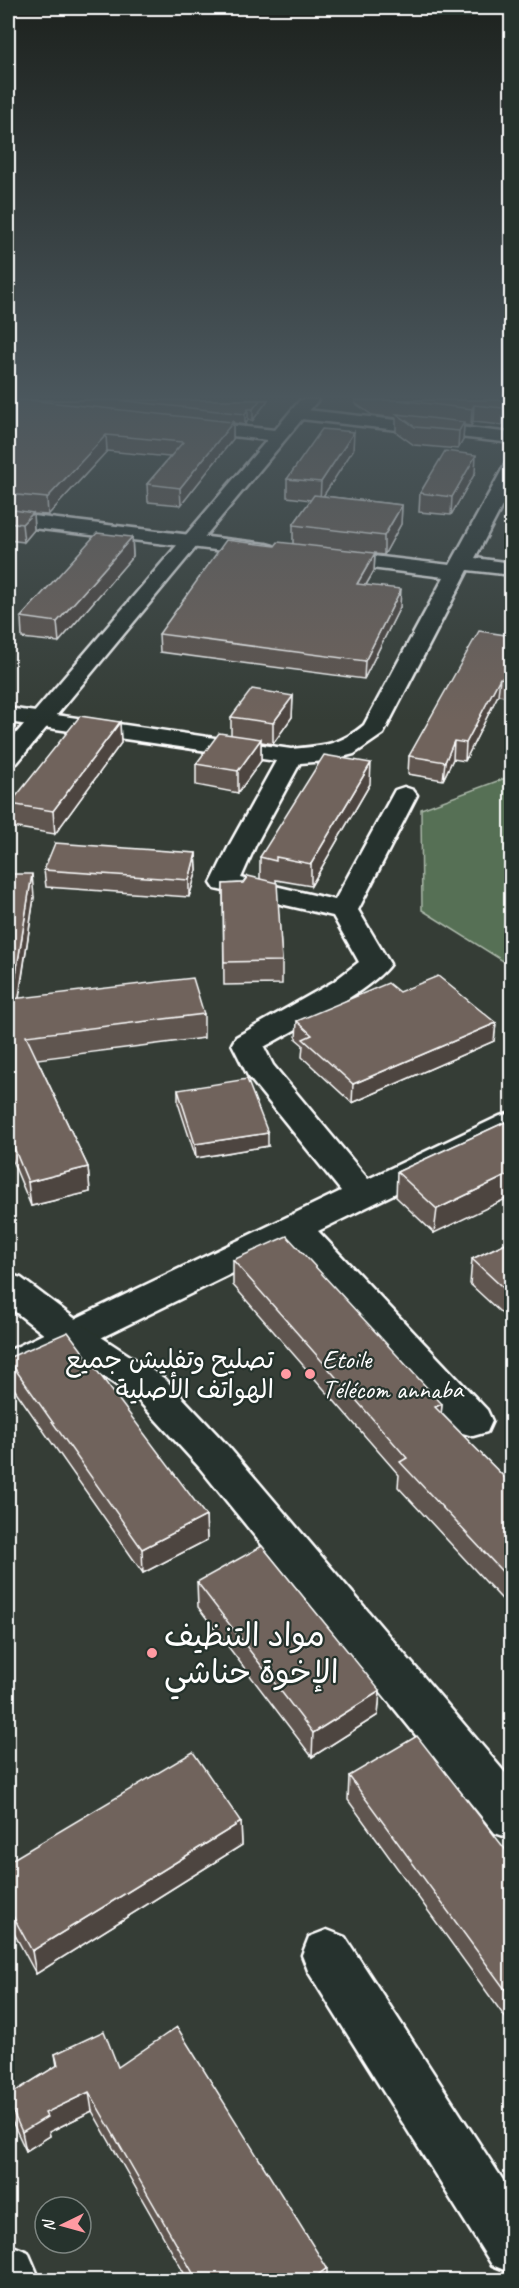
<svg xmlns="http://www.w3.org/2000/svg" width="519" height="2288" font-family="Caveat,'Playpen Sans Arabic',sans-serif">
<rect width="100%" height="100%" fill="#353d36"/>
<filter id="ink" filterUnits="userSpaceOnUse"><feTurbulence type="fractalNoise" baseFrequency=".0167" numOctaves="2"/><feDisplacementMap in="SourceGraphic" scale="12" xChannelSelector="R" yChannelSelector="G"/><feConvolveMatrix kernelMatrix="1 2 1 2 8 2 1 2 1" color-interpolation-filters="sRGB"/></filter>
<g filter="url(#ink)">
<polygon fill="#577055" stroke="#abb8aa" stroke-width="1.5" points="511,776 512,776 511,966 422,910 421,809"/>
<g fill="none" stroke-linecap="round" stroke-linejoin="round">
<defs>
<g id="minor">
<polygon points="298,409 512,433 512,443 292,418 289,414 292,410"/>
<path d="M 512,463 L 512,487 L 475,558 L 512,563 L 512,575 L 468,570 L 383,734 L 354,754 L 326,761 L 300,763 L 256,844 L 241,878 L 335,900 L 395,790 L 404,787 L 413,790 L 417,795 L 358,910 L 390,964 C 371,991 295,1029 264,1047 L 273,1065 L 368,1179 L 500,1116 L 512,1113 L 512,1136 L 318,1231 L 487,1410 L 492,1421 L 487,1432 L 473,1436 L 459,1432 L 290,1245 L 21,1377 L 8,1381 L 8,1351 L 341,1191 L 248,1076 L 232,1044 L 236,1037 L 333,982 L 359,962 L 333,916 L 215,889 L 211,883 L 230,844 L 276,761 L 8,722 L 8,708 L 291,749 C 322,746 339,746 364,725 L 444,577 L 330,563 L 323,561 L 320,557 L 323,553 L 330,551 L 450,565 L 503,468 L 505,464 Z"/>
<polygon points="8,513 266,544 273,546 276,550 273,554 266,556 8,525"/>
<polygon points="327,1930 345,1937 512,2194 512,2273 492,2265 309,1973 302,1955 309,1937"/>
<polygon points="8,2244 28,2252 40,2280 8,2280"/>
</g>
<g id="major">
<polygon points="300,400 318,400 17,763 8,765 8,743 267,440 188,431 182,430 179,426 182,422 188,421 275,430"/>
<polygon points="8,1274 21,1278 86,1327 165,1379 227,1445 512,1781 512,1839 495,1833 199,1467 137,1399 60,1347 8,1306"/>
</g>
</defs>
<use href="#minor" stroke="#fff" stroke-width="5"/>
<use href="#major" stroke="#fff" stroke-width="5"/>
<use href="#minor" fill="#26332d" fill-rule="evenodd"/>
<use href="#major" fill="#26332d" fill-rule="evenodd"/>
</g>
<g fill="#5f554f" stroke="#fff" stroke-width="1.5">
<polygon points="15,400 268,400 253,420 248,420 245,425 233,423 233,439 181,505 148,502 147,484 170,457 107,451 48,515 33,514 34,530 24,542 8,540 8,408"/>
<polygon points="355,400 512,400 502,425 473,422 471,426 464,425 463,440 458,449 414,445 396,432 396,418 372,415 355,403"/>
<polygon points="353,450 323,496 402,505 401,524 384,555 375,554 374,571 366,585 400,607 364,679 160,652 159,634 275,546 293,544 293,525 311,500 287,497 287,479"/>
<polygon points="475,473 451,515 419,512 420,493"/>
<polygon points="132,537 133,556 59,642 22,638 21,617"/>
<polygon points="512,636 512,697 498,695 465,761 453,759 443,780 408,774 409,756"/>
<polygon points="293,696 292,717 273,744 261,742 261,761 238,793 196,785 196,764 231,735 231,717"/>
<polygon points="120,722 121,743 55,834 12,827 10,804"/>
<polygon points="370,784 311,886 276,880 282,961 282,984 224,985 223,884 243,883 260,879 260,857"/>
<polygon points="196,853 197,870 189,897 46,887 44,870"/>
<polygon points="8,874 34,897 19,999 204,1014 204,1038 37,1059 88,1167 90,1192 31,1206 8,1150"/>
<polygon points="399,992 496,1023 494,1041 352,1103 302,1057 303,1045 296,1039 297,1021"/>
<polygon points="178,1090 268,1146 196,1158 178,1103"/>
<polygon points="512,1119 434,1233 396,1197 397,1172"/>
<polygon points="512,1240 512,1323 470,1284 472,1259"/>
<polygon points="233,1260 442,1404 441,1413 512,1485 512,1610 398,1487 399,1475 233,1285"/>
<polygon points="8,1358 206,1516 207,1540 143,1573 10,1383"/>
<polygon points="197,1582 380,1691 378,1715 312,1757 198,1607"/>
<polygon points="349,1776 512,1858 512,2027 348,1800"/>
<polygon points="241,1822 242,1845 36,1974 8,1922 8,1862"/>
<polygon points="55,2054 118,2067 327,2280 188,2280 92,2111 49,2132 50,2136 26,2151 10,2117 8,2105 8,2096 57,2066"/>
</g>
<g fill="#4e4540" stroke="#fff" stroke-width="1.5">
<polygon points="260,400 268,400 253,420 253,409"/>
<polygon points="507,400 512,400 512,408 502,425 503,408"/>
<polygon points="474,405 473,422 471,426 472,409"/>
<polygon points="248,409 248,420 245,425 245,414"/>
<polygon points="233,422 233,439 181,505 180,488"/>
<polygon points="464,422 463,440 458,449 459,431"/>
<polygon points="354,432 353,450 320,501 321,482"/>
<polygon points="106,435 107,451 48,515 47,498"/>
<polygon points="476,455 475,473 451,515 452,497"/>
<polygon points="402,505 401,524 384,555 384,536"/>
<polygon points="33,513 34,530 24,542 22,524"/>
<polygon points="132,537 133,556 59,642 57,622"/>
<polygon points="375,553 374,571 356,602 357,584"/>
<polygon points="401,589 400,607 364,679 365,661"/>
<polygon points="500,678 498,695 465,761 466,743"/>
<polygon points="293,696 292,717 273,744 273,723"/>
<polygon points="120,722 121,743 55,834 53,811"/>
<polygon points="261,739 261,761 238,793 238,771"/>
<polygon points="454,741 453,759 443,780 445,762"/>
<polygon points="371,763 370,784 311,886 311,864"/>
<polygon points="196,853 197,870 189,897 189,880"/>
<polygon points="32,874 34,897 15,1023 12,999"/>
<polygon points="496,1023 494,1041 352,1103 353,1084"/>
<polygon points="268,1133 268,1146 196,1158 195,1144"/>
<polygon points="88,1167 90,1192 31,1206 28,1182"/>
<polygon points="512,1173 512,1196 434,1233 437,1209"/>
<polygon points="442,1404 440,1429 435,1407"/>
<polygon points="206,1516 207,1540 143,1573 142,1549"/>
<polygon points="380,1691 378,1715 312,1757 313,1733"/>
<polygon points="241,1822 242,1845 36,1974 32,1951"/>
<polygon points="89,2092 92,2111 49,2132 50,2136 26,2151 22,2132 45,2113"/>
<polygon points="327,2268 327,2280 311,2280"/>
</g>
<g fill="#6f635c" stroke="#fff" stroke-width="1.5">
<polygon points="15,400 29,400 233,422 180,488 147,484 183,442 106,435 47,498 8,494 8,408"/>
<polygon points="117,400 260,400 253,409 248,409 245,414"/>
<polygon points="398,400 507,400 503,408 474,405 472,409"/>
<polygon points="397,414 464,422 459,431 415,427"/>
<polygon points="322,429 354,432 321,482 287,479"/>
<polygon points="445,451 476,455 452,497 420,493"/>
<polygon points="314,495 402,505 384,536 293,525"/>
<polygon points="8,509 33,513 22,524 8,522"/>
<polygon points="97,533 132,537 57,622 21,617"/>
<polygon points="226,540 275,546 278,542 375,553 357,584 401,589 365,661 159,634"/>
<polygon points="479,631 512,636 512,680 500,678 466,743 454,741 445,762 409,756"/>
<polygon points="252,689 293,696 273,723 231,717"/>
<polygon points="80,716 120,722 53,811 10,804"/>
<polygon points="219,733 261,739 238,771 196,764"/>
<polygon points="324,755 371,763 311,864 276,857 276,861 260,857"/>
<polygon points="55,843 196,853 189,880 44,870"/>
<polygon points="8,874 32,874 12,999 193,978 204,1014 26,1036 88,1167 28,1182 8,1133"/>
<polygon points="248,876 277,883 282,961 224,962 223,884 243,883"/>
<polygon points="438,976 496,1023 353,1084 303,1039 312,1035 297,1021 388,983 399,992"/>
<polygon points="247,1079 268,1133 195,1144 178,1090"/>
<polygon points="512,1119 512,1173 437,1209 397,1172"/>
<polygon points="287,1236 442,1404 435,1407 512,1485 512,1582 400,1462 407,1458 233,1260"/>
<polygon points="512,1240 512,1296 472,1259"/>
<polygon points="68,1332 206,1516 142,1549 8,1359 8,1358"/>
<polygon points="262,1546 380,1691 313,1733 197,1582"/>
<polygon points="417,1736 512,1858 512,1999 349,1776"/>
<polygon points="193,1752 241,1822 32,1951 8,1907 8,1862"/>
<polygon points="177,2027 327,2268 311,2280 197,2280 89,2092 45,2113 47,2117 22,2132 8,2101 8,2096 58,2065 55,2054 104,2031 118,2067"/>
</g>
</g>
<linearGradient id="sky" x2="0" y2="1"><stop stop-color="#1d221e"/><stop offset="0.55" stop-color="#4b575d"/><stop offset="1" stop-color="#4b575d" stop-opacity="0"/></linearGradient>
<rect width="519" height="721" fill="url(#sky)"/>
<g fill="#ff9aa2" stroke="#26332d" stroke-width="2">
<circle cx="286" cy="1374" r="6"/>
<circle cx="310" cy="1374" r="6"/>
<circle cx="152" cy="1653" r="6"/>
</g>
<g text-anchor="middle" stroke-width="4.5" stroke-linejoin="round" paint-order="stroke">
<g font-size="26" fill="#fff" stroke="#26332d" text-anchor="end">
<text x="274" y="1368">تصليح وتفليش جميع<tspan x="274" dy="30">الهواتف الأصلية</tspan></text>
<text x="322" y="1368" text-anchor="start">Etoile<tspan x="322" dy="30">Télécom annaba</tspan></text>
</g>
<g font-size="32" fill="#fff" stroke="#26332d" text-anchor="start">
<text x="164" y="1646">مواد التنظيف<tspan x="164" dy="37">الإخوة حناشي</tspan></text>
</g>
</g>
<rect width="519" height="2288" fill="none" stroke="#26332d" stroke-width="30"/>
<rect x="15" y="15" width="489" height="2258" fill="none" stroke="#fff" stroke-width="2" filter="url(#ink)"/>
<g transform="translate(63 2225) rotate(265)"><circle r="28" fill="#26332d" stroke="#7d8581" stroke-width="1.5"/>
<path d="M0-4.5L10 22L0 15L-10 22Z" fill="#ff9aa2"/>
<text y="-9" font-size="16" font-weight="bold" text-anchor="middle" fill="#ffffff">N</text>
</g>
</svg>
